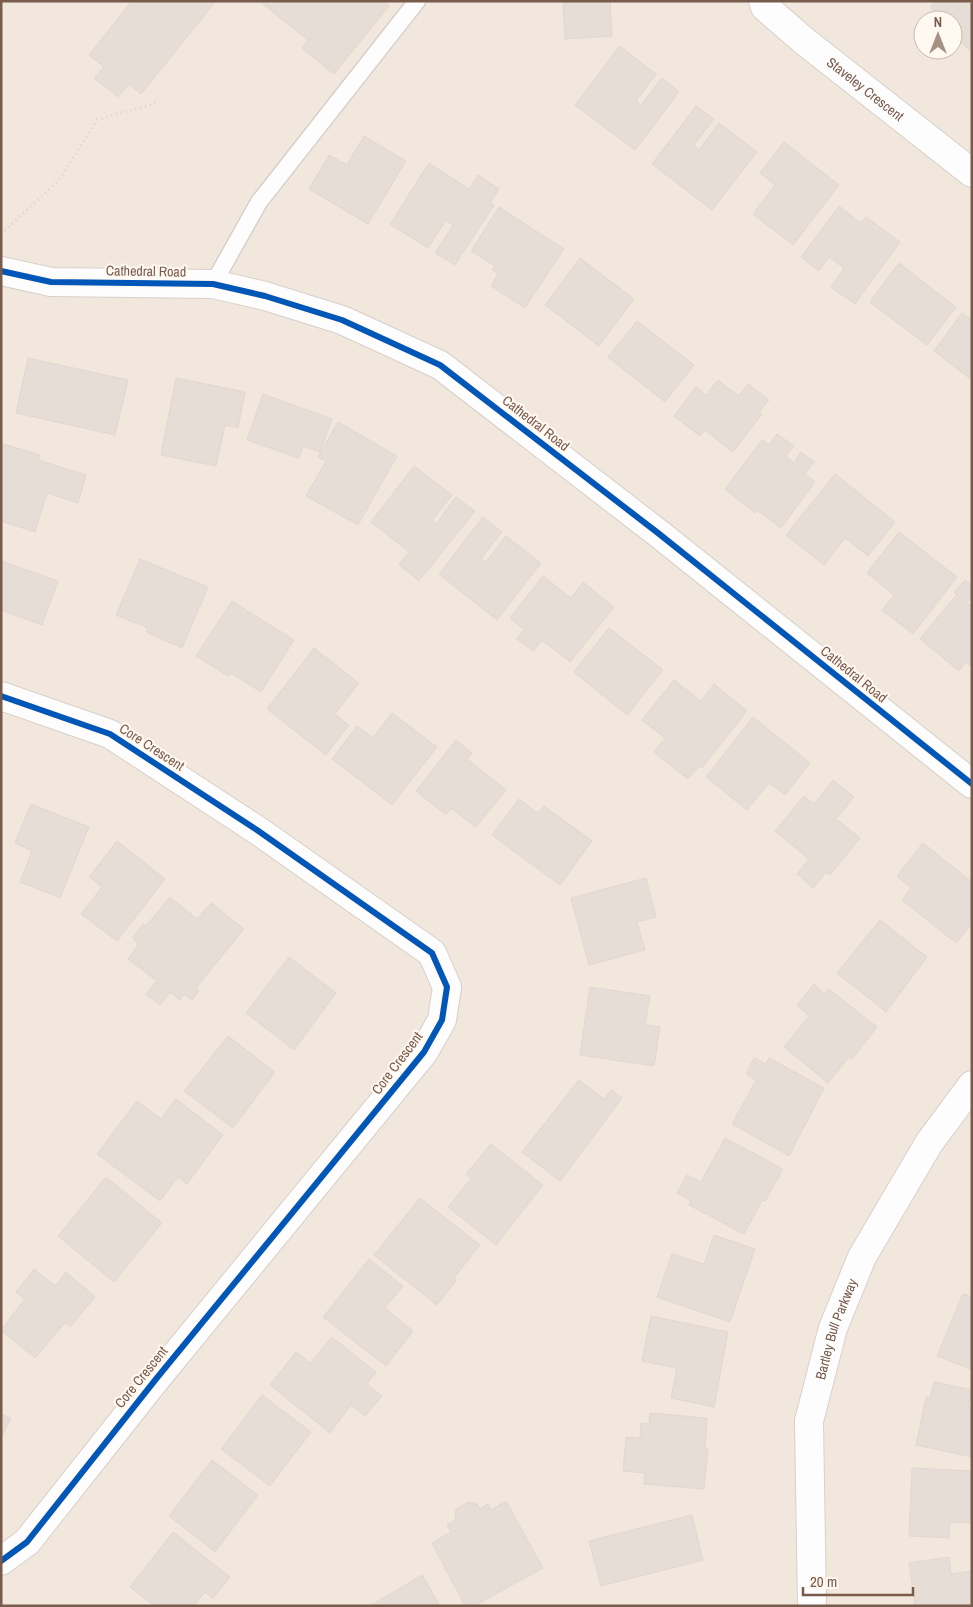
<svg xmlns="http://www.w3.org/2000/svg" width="973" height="1607" font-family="'Archivo Narrow',sans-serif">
<rect width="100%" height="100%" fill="#f9f4ef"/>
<path fill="#f2e7dd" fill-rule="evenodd" d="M 1,1 L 972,1 L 972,1606 L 1,1606 ZM 923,20 L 953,20 L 953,50 L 923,50 Z"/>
<g fill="#e6ddd6" stroke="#e2d7d1">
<polygon points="132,1 216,1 141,94 129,84 118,97 94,78 104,67 89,55"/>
<polygon points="259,1 383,1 389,6 334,74 302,48 308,40"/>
<polygon points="563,1 610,1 612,36 565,39"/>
<polygon points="935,1 972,1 972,52 953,36 955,29 953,27 953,20 944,20 930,7"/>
<polygon points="620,46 656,74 636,101 641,105 662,78 679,92 635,150 575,105"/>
<polygon points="696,106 714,119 694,145 699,150 719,123 757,152 712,210 652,164"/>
<polygon points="364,136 406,161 368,224 309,189 329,155 347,165"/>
<polygon points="784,142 839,185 793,245 753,214 775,185 760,173"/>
<polygon points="429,163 469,189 478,175 499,189 490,203 494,205 455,265 435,253 453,225 446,220 428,248 390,224"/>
<polygon points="839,206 861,223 866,217 900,242 855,304 831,287 844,268 829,257 819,271 801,257"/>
<polygon points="499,207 564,249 525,308 491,286 498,274 492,269 495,266 471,251"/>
<polygon points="580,258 634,299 599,346 545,305"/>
<polygon points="899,263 956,307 927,345 870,302"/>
<polygon points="962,313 972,320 972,380 934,351"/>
<polygon points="637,321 694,365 665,402 608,357"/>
<polygon points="28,358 128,380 115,435 16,413"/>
<polygon points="176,378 245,392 238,428 225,425 216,466 161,455"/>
<polygon points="718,380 739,396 748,384 769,400 759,412 762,414 733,452 705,430 700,436 674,416 696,387 706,395"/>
<polygon points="263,394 332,419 320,452 303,446 299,458 247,440"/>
<polygon points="338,422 397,456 358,525 306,496 326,461 318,457"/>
<polygon points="777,434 794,446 786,456 794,463 801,452 814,462 805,474 815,482 781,528 757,510 755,513 725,489 762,440 769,445"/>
<polygon points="4,444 40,455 38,460 86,475 78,503 47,493 35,532 1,521 1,451"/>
<polygon points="414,466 452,495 432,521 436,524 456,497 475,511 419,581 399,565 409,552 371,522"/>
<polygon points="835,474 895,522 868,556 845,538 824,565 786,535"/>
<polygon points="483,517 502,532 481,559 486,562 506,536 541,563 497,620 439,574"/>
<polygon points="899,532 957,577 913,634 882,610 894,595 867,573"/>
<polygon points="140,559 208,587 182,648 146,632 148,628 116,615"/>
<polygon points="1,561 58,581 42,625 1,610"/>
<polygon points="543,576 571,598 583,582 614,607 570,662 542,640 533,651 517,639 524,629 510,618"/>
<polygon points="965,580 972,586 972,597 967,603 972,606 972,667 966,662 959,671 920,639 957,594 954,592"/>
<polygon points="232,601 294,640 261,692 231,673 228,676 196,656"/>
<polygon points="609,628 663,670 627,715 574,672"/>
<polygon points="314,648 359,683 335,714 349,725 326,755 267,709"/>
<polygon points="674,680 701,701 714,684 747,711 702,768 699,766 688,779 654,752 665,738 642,720"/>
<polygon points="392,713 437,747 392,805 332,759 357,726 373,738"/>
<polygon points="753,717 810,763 785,795 769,783 747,810 706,777"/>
<polygon points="456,740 472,753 467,759 506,790 476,827 451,808 446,815 416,791"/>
<polygon points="833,780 854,797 836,819 860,838 830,875 826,872 813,888 797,874 809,859 775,831 804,796 814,804"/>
<polygon points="519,799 538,813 544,806 592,841 560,885 492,835"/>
<polygon points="31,804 89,827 60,898 20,882 32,851 15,843"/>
<polygon points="117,841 165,879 117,941 81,914 102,887 89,877"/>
<polygon points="923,843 972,882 972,923 956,943 902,900 911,888 897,876"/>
<polygon points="646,878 656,917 637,922 645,950 589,965 571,898"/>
<polygon points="170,897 197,919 211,903 244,929 196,988 199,991 192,1000 184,994 180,1000 170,992 160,1005 146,994 157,981 128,959 138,945 133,937 143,924 146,926"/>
<polygon points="880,920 927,957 886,1012 837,973"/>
<polygon points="289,957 336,993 294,1050 246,1013"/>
<polygon points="814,984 825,994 829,989 877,1027 852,1059 849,1057 828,1083 784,1047 809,1016 797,1005"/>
<polygon points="590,987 650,996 645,1025 660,1027 654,1066 580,1055"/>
<polygon points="228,1036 275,1072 233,1128 184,1091"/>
<polygon points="754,1058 766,1064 769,1058 824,1088 789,1156 732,1124 756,1080 746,1074"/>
<polygon points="579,1080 604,1099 611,1090 622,1098 560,1181 522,1152"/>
<polygon points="176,1099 223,1135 187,1184 178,1177 160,1201 97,1154 137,1101 161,1119"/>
<polygon points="725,1138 783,1169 765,1201 762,1200 744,1234 689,1205 691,1201 677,1193 687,1175 701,1182"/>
<polygon points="491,1144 543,1185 496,1245 448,1207 471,1179 466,1174"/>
<polygon points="106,1177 162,1223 114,1282 58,1236"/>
<polygon points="420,1198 480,1245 454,1278 456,1281 437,1305 374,1255"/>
<polygon points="714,1235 755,1249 730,1322 657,1297 672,1254 704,1264"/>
<polygon points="369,1259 403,1286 385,1308 413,1331 386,1366 323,1317"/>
<polygon points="34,1269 55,1286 66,1272 95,1297 70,1327 65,1323 35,1358 1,1330 25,1299 16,1292"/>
<polygon points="963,1294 972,1297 972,1370 937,1356"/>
<polygon points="651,1316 728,1332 714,1407 671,1398 677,1368 642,1361"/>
<polygon points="332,1337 376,1372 367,1384 382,1396 365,1416 351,1405 330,1433 270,1385 296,1352 310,1363"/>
<polygon points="934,1382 972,1390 968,1407 972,1408 972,1457 916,1445 926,1397 930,1398"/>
<polygon points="262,1395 311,1432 270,1486 221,1449"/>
<polygon points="650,1413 707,1418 705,1448 708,1448 704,1489 644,1484 645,1473 623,1471 626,1437 640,1438 641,1423 649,1424"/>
<polygon points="1,1414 11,1418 1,1438"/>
<polygon points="212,1460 258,1495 215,1552 169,1516"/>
<polygon points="912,1468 972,1471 972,1523 950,1522 949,1538 909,1536"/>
<polygon points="506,1501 543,1568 474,1606 465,1606 432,1543 451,1532 447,1525 455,1520 456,1509 469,1502 477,1504 480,1509 488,1504 491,1510"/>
<polygon points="692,1515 703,1560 601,1586 589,1541"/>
<polygon points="173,1532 230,1577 213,1598 205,1592 194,1606 154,1606 130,1587"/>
<polygon points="949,1557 951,1574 972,1571 972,1606 915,1606 909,1563"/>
<polygon points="422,1575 440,1606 370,1606"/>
</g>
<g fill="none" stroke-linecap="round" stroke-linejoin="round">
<defs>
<polyline id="lane" points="213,284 259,202 417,1"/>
<g id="street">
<path id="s1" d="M 763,1 L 765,7 L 803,40 L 972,173"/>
<polyline points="1,271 51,282 213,284 265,296 342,320 440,365 658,533 972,784"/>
<polyline points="1,696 110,734 257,830 432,953 447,987 442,1020 424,1052 156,1379 27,1542 1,1561"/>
</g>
<g id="secondary">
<path id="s2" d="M 812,1606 L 809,1421 L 833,1328 L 862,1257 L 929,1143 L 972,1085"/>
</g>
</defs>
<use href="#lane" stroke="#d6d0ca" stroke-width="19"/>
<use href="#street" stroke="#d6d0ca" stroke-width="30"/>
<use href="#secondary" stroke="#d9d0cb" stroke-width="30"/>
<polyline stroke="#dbd3cf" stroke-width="3" stroke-dasharray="1 4" stroke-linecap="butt" points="1,234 59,180 97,120 156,103"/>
<use href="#lane" stroke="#fefdfd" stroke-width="16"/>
<use href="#street" stroke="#fefdfd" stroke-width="28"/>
<use href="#secondary" stroke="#fefdfd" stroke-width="28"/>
<defs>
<g id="cycleway">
<polyline points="1,271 51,282 213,284 265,296 342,320 440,365 658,533 972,784"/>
<polyline points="1,696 110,734 257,830 432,953 447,987 442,1020 424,1052 156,1379 27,1542 1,1561"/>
</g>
</defs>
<use href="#cycleway" stroke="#fff9f2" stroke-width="9"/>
<use href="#cycleway" stroke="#0057b8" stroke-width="6"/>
</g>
<g text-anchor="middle" stroke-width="4" stroke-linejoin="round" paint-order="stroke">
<g font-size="14" fill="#795b4c" stroke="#fff9f2">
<text dy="5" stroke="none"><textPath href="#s1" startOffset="136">Staveley Crescent</textPath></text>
<text transform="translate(146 271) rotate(1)" y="5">Cathedral Road</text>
<text transform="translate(536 423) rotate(38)" y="5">Cathedral Road</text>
<text transform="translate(854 674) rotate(39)" y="5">Cathedral Road</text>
<text transform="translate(152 747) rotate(33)" y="5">Core Crescent</text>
<text transform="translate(397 1063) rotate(-53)" y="5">Core Crescent</text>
<text dy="5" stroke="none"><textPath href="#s2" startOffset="281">Bartley Bull Parkway</textPath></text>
<text transform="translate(141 1377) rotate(-51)" y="5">Core Crescent</text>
</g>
</g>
<rect width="973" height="1607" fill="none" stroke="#795b4c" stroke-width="5"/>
<g transform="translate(938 35)"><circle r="24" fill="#fff9f2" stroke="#c9bab0"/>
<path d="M0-4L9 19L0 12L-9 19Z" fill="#a69185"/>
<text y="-8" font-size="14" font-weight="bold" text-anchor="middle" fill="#795b4c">N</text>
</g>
<path d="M803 1587v8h110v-8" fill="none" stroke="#795b4c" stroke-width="2.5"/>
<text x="810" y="1587" font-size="15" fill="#795b4c" stroke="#fff9f2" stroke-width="4" paint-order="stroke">20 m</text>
</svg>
